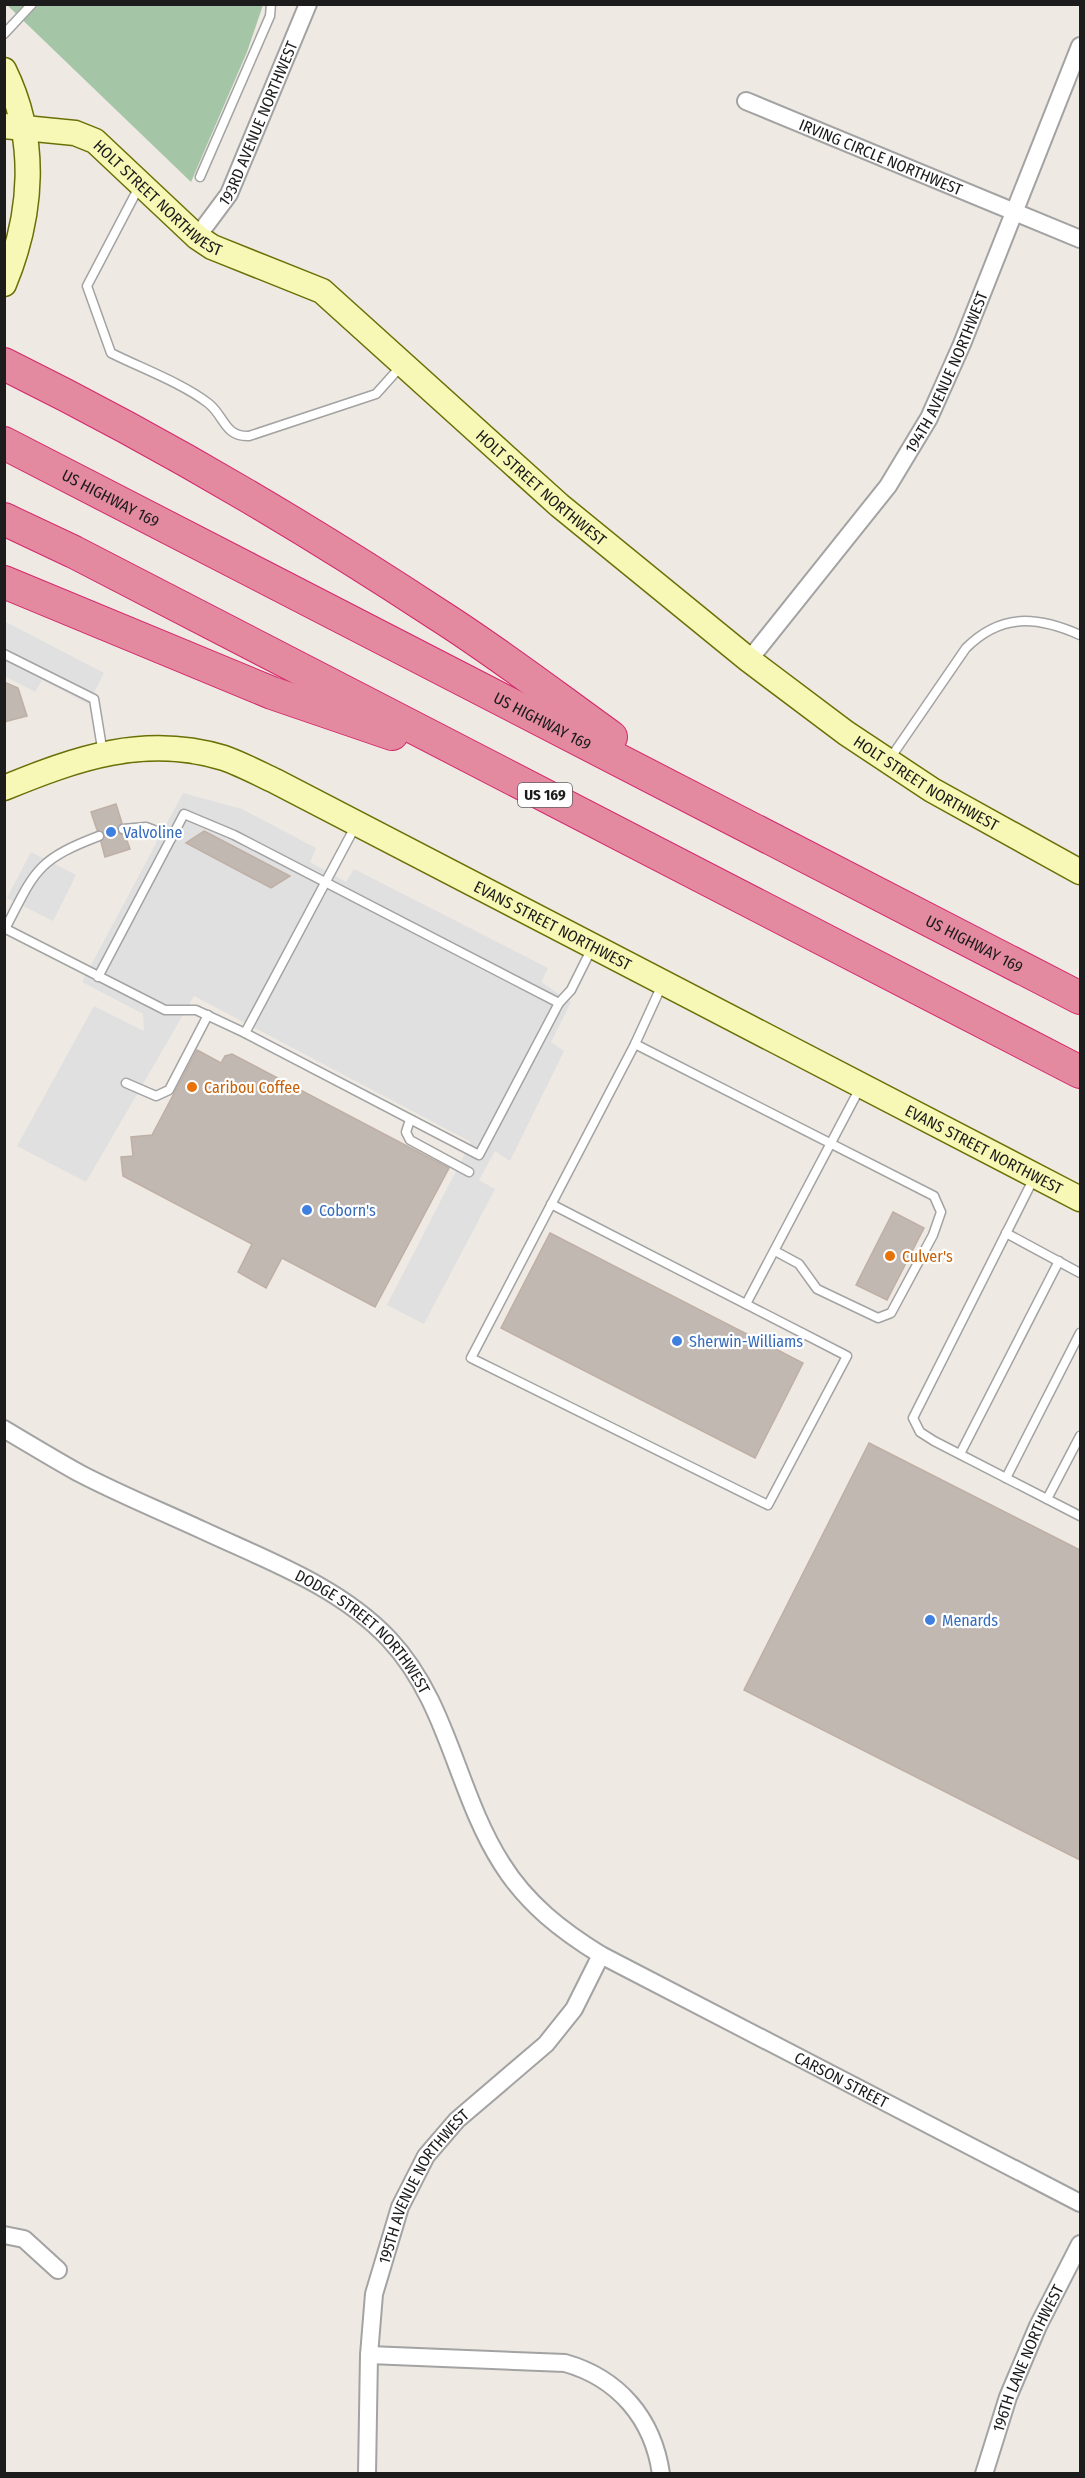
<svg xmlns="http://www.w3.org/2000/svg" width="1085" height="2478" font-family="'Fira Sans Condensed',sans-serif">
<rect width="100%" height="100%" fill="#eee9e2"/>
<polygon fill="#a4c6a7" points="7,5 263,5 247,52 191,182"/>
<g fill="#e0e0e0">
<polygon points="4,621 104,673 88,704 42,680 35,692 5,676"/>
<polygon points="183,793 242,809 316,848 310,862 346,882 354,869 548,968 541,982 571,1002 551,1042 564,1051 510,1161 495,1151 479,1180 495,1189 424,1324 387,1305 471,1142 194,996 86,1182 17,1146 94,1006 144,1031 143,1014 82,982"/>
<polygon points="31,852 76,875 53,921 7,898"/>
</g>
<g fill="#c2b8b2" stroke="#bfafa5" stroke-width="1.5">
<polygon points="4,682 18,688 27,716 4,722"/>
<polygon points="116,804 122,823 117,830 120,834 125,835 130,849 105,857 101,842 105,834 97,830 91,812"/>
<polygon points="204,831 290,876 271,888 186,843"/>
<polygon points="197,1050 221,1063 225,1056 232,1054 449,1168 375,1307 282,1258 266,1288 238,1272 252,1244 123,1176 121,1157 133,1156 131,1137 152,1135"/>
<polygon points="893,1212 924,1228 887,1300 856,1285"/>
<polygon points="550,1233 803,1363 755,1458 501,1328"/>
<polygon points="869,1443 1080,1550 1080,1860 744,1690"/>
</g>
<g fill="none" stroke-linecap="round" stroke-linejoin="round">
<defs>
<g id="lane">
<polyline points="4,34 32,4"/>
<polyline points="200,177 270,16 271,4"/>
<path d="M 140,185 L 87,286 L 111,353 C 141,368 182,383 208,403 C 225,416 224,437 249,436 L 376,394 L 402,365"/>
<polyline points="4,654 94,699 103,754"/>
<path d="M 889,760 L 966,648 C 1001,613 1037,616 1080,635"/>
<polyline points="123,829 146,827 172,837"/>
<polyline points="4,928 165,1010 196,1010 245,1033 479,1155 559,1003 571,990 592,948"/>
<path d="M 5,929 C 35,871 36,860 99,836"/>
<polyline points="98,977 184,814 234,835 559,1003"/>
<polyline points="245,1033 356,825"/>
<polyline points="635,1044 934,1196 941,1212 933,1235 891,1313 878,1318 817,1289 799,1264 775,1251"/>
<polyline points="126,1083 156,1096 169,1090 208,1015"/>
<polyline points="410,1120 406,1132 410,1140 469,1172"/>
<polyline points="1035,1176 913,1418 920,1432 934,1441 1080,1516"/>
<polyline points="551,1204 847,1356 768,1505 471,1358 635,1044 662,985"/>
<polyline points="1006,1233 1080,1273"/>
<polyline points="746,1304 861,1086"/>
<polyline points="960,1454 1059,1261"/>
<polyline points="1006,1478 1080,1333"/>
<polyline points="1047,1499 1080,1436"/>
</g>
<g id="street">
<path id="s1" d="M 746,101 L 1080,239"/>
<path id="s2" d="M 197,237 L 229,194 L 308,4"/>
<path id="s3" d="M 749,660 L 888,486 L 929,418 L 962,344 L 1080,46"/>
<path id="s4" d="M 4,1429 C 29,1444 54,1459 79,1473 C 119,1494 161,1511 202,1530 C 266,1560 339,1586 389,1639 C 449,1703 456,1792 502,1864 C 527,1904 562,1931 601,1955 L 1080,2203"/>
<polyline points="4,2235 24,2239 58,2270"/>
<path d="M 369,2355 L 565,2363 C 618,2378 653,2418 661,2474"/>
<path id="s5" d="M 367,2474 L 369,2355 L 374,2294 L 400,2207 L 426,2156 L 457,2120 L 546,2044 L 574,2009 L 601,1955"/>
<path id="s6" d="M 984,2474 L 1008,2397 L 1038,2326 L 1080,2244"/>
</g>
<g id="secondary">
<path d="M 4,70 C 38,139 33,214 4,284"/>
<path id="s7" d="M 4,126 L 75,133 L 95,141 L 197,237 L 212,247 L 322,291 L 559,505 L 749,660 L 846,733 L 932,790 L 1080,872"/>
<path id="s8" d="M 4,788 C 77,758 145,734 224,758 C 241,764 258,773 275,781 L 1080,1199"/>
</g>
<g id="highway">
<path d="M 4,364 C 154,438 297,522 437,614 C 497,652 554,696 611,737"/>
<path id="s9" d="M 4,443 L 1080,998"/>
<polyline points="4,519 74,552 1080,1072"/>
<polyline points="4,582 272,693 392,734"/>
</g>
</defs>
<use href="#lane" stroke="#a3a3a3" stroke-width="11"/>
<use href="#street" stroke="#a3a3a3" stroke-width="20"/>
<use href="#secondary" stroke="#6a7007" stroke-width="27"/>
<use href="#highway" stroke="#d4276b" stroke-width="34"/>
<use href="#lane" stroke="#fff" stroke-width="8"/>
<use href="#street" stroke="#fff" stroke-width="16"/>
<use href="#secondary" stroke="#f8f8b6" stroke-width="24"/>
<use href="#highway" stroke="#e48aa0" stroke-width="32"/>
</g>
<g fill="#3f7fe0" stroke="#fff" stroke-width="2">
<circle cx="111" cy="832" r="6"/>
<circle cx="307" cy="1210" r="6"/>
<circle cx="677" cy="1341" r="6"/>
<circle cx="930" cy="1620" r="6"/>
</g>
<g fill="#e8710a" stroke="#fff" stroke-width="2">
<circle cx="192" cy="1087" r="6"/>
<circle cx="890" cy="1256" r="6"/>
</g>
<g text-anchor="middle" stroke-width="4.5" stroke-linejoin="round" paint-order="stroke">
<rect fill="#fff" stroke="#606060" stroke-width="1.5" x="518" y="783" width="54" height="24" rx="4.5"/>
<g font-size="15" font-weight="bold" fill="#1c1c1c">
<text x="545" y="800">US 169</text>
</g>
<g font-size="16" fill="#1c1c1c" stroke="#fff">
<text dy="6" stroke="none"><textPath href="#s2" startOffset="130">193RD AVENUE NORTHWEST</textPath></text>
<text dy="6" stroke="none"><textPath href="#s1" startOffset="146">IRVING CIRCLE NORTHWEST</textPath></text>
<text dy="6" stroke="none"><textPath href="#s7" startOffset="178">HOLT STREET NORTHWEST</textPath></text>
<text dy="6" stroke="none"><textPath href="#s3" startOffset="351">194TH AVENUE NORTHWEST</textPath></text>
<text dy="6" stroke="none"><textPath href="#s7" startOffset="664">HOLT STREET NORTHWEST</textPath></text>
<text dy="6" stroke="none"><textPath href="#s9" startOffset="120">US HIGHWAY 169</textPath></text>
<text dy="6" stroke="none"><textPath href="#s9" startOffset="606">US HIGHWAY 169</textPath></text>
<text dy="6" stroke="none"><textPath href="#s7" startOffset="1150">HOLT STREET NORTHWEST</textPath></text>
<text dy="6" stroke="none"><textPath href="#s8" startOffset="596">EVANS STREET NORTHWEST</textPath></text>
<text dy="6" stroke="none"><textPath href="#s9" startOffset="1092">US HIGHWAY 169</textPath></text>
<text dy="6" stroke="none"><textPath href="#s8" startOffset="1082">EVANS STREET NORTHWEST</textPath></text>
<text dy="6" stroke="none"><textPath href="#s4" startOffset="416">DODGE STREET NORTHWEST</textPath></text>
<text dy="6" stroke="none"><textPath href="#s4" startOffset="1100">CARSON STREET</textPath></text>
<text dy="6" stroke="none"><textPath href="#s5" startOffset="300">195TH AVENUE NORTHWEST</textPath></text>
<text dy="6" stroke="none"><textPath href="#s6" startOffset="124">196TH LANE NORTHWEST</textPath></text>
</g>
<g font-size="16" fill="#366cbe" stroke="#fff" text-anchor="start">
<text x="123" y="838">Valvoline</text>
<text x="319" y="1216">Coborn's</text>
<text x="689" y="1347">Sherwin-Williams</text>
<text x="942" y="1626">Menards</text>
</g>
<g font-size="16" fill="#c56008" stroke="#fff" text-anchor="start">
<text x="204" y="1093">Caribou Coffee</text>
<text x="902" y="1262">Culver's</text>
</g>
</g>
<rect width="1085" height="2478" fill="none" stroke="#1c1c1c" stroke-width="12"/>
</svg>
